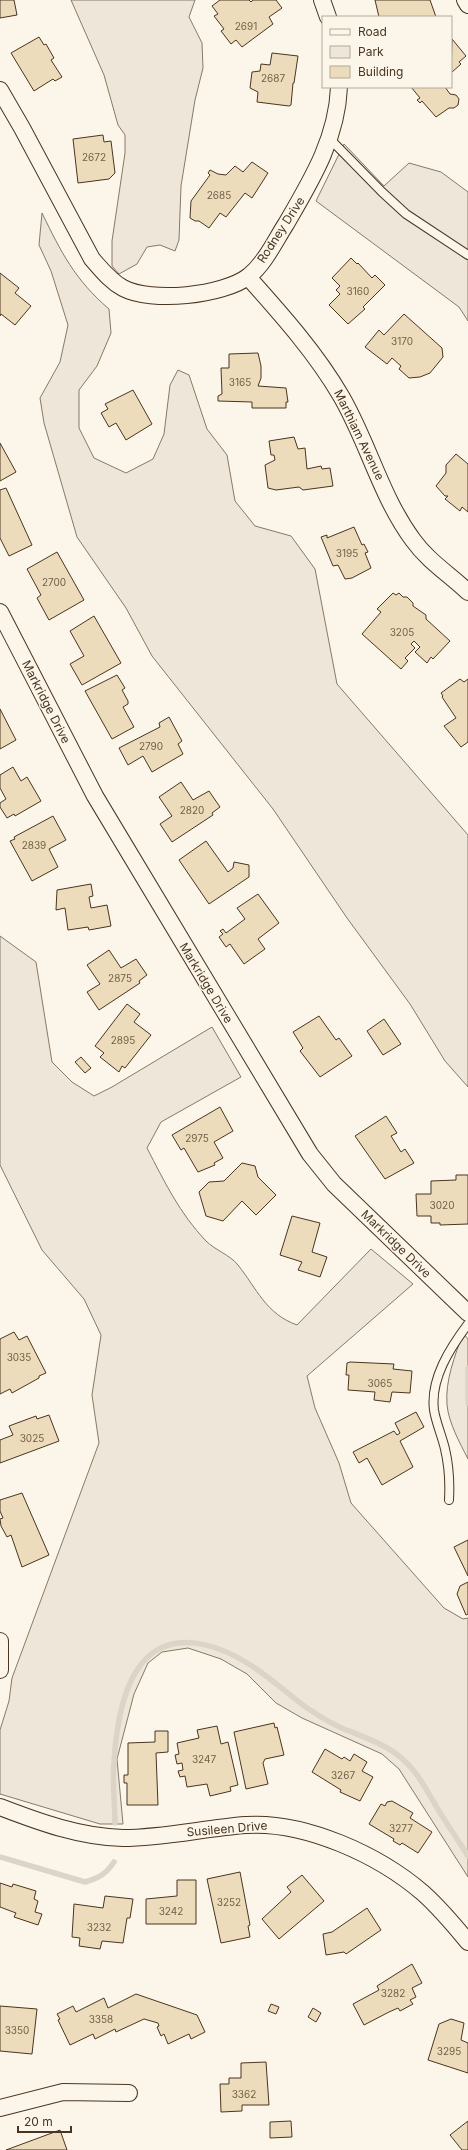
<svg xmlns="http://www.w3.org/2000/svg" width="468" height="2150" font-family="Inter,sans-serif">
<rect width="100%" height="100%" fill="#fbf6e9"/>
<g fill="#ede6d9" stroke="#887966">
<polygon points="71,0 195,0 189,17 202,43 203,68 195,100 181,186 179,240 175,251 160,245 147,247 137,264 119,274 112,266 112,241 125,153 125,135 118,125 104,75"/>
<polygon points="344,144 384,186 409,163 441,172 468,192 468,321 459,307 316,201"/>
<path d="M 42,213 C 61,252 75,280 109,309 L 111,333 L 97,366 L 79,390 L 79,428 L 94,458 L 126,473 L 153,459 L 164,434 L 170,385 L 178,370 L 189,375 L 207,429 L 227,455 L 235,501 L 255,526 L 291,536 L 315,569 L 337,684 L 468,835 L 468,1087 L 445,1061 L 410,1004 L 347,918 L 273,809 L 152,656 L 126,608 L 77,537 L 44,423 L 40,398 L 60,362 L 68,325 L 51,271 L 39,245 Z"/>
<path d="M 0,936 L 36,962 L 52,1062 L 72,1082 L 94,1096 L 112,1087 L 212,1027 L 241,1077 L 161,1122 L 147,1148 C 164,1181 180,1214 206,1241 C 215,1250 230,1255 238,1265 C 257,1289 266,1314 297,1325 L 371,1249 L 413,1284 L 307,1376 L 315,1408 L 339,1463 L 351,1503 L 444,1608 L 463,1619 L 468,1618 L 468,1877 L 399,1769 L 382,1754 L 302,1718 L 276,1703 L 247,1674 L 221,1659 L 188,1648 L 162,1652 L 148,1663 L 134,1694 L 117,1759 L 123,1824 L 100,1824 L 0,1794 L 0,1730 L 9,1701 L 12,1678 L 99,1443 L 92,1395 L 101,1335 L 84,1299 L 42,1250 L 0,1165 Z"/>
<path d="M 463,1333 L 468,1339 L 468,1459 C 460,1443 449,1424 447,1405 C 445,1380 455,1356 463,1333 Z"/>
</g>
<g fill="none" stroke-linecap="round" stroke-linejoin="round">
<g stroke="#dcd4c6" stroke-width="5.5">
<polyline points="468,1368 468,1403"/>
<path d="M 115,1823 C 115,1803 112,1782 114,1762 C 118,1698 136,1619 219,1649 C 252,1661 279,1687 307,1708 C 318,1715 331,1724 344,1729 C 361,1736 380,1742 395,1753 C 415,1767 425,1787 437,1808 C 447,1824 458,1840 468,1856"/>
<path d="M 0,1857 L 85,1882 C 99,1878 106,1874 114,1862"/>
</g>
</g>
<g fill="#ecdcbc" stroke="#4a3520">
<polygon points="0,0 14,0 17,15 0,18"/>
<polygon points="220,0 249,0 251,2 253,0 276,0 282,8 269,17 273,24 242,47 236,40 231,44 221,31 224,29 214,16 218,14 212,6"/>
<polygon points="375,0 430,0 436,17 379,17"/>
<polygon points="39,37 44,45 46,44 54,58 51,60 62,77 55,81 53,79 34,91 11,53"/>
<polygon points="452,39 466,56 459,62 461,64 451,73"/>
<polygon points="272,53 298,56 294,83 293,83 291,105 289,106 257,102 258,92 250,88 252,72 260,71 261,64 270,65"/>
<polygon points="411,87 445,87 450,94 456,95 459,99 458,105 454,108 449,108 436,117 422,101 420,103 417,100 420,98"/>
<polygon points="103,135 104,142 111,141 115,173 109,179 78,183 73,139"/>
<polygon points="252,162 268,173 252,198 245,193 226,217 220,213 209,228 199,221 195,221 190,218 191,201 210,175 208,173 210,170 218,174 226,175 235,166 243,172"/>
<polygon points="351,258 357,264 358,263 372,278 375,275 385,285 363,307 365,309 348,324 329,305 340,294 336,290 340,286 332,278"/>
<polygon points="0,273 19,288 15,293 31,306 15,325 1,314 0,316"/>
<polygon points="404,314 442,348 443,357 430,373 420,377 409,378 399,369 401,366 392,358 387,364 365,347 379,330 384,335"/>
<polygon points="258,353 261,366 261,378 258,386 286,388 288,402 286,402 286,408 252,408 252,402 218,401 218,396 222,394 221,368 229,368 229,354"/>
<polygon points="133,390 152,424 126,440 116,423 109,427 101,413 108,409 105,404"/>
<polygon points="294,437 298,449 305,448 307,469 321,466 322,469 330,468 333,486 303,490 299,487 276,490 268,488 265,465 275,460 274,455 271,455 269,441"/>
<polygon points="0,443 16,472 0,481"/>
<polygon points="456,454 468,464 468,512 462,507 460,511 445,499 448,496 445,496 436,486 446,473 446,465"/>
<polygon points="6,488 32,545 9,556 0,538 0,490"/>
<polygon points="354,527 362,545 364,544 368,552 365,553 371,568 352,578 345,579 338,565 333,566 321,537 327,535 327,538"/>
<polygon points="57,552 84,600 49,620 37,598 41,595 27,569"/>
<polygon points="393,593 396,595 399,593 403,597 407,597 413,603 413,606 426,615 426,619 450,641 433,659 431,657 427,663 415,652 420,647 414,641 411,644 415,648 405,658 408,661 401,669 362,634 381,612 377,609"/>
<polygon points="94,616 121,663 82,685 70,664 84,656 70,631"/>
<polygon points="117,675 125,688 122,690 128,701 128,704 123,707 134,727 112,739 85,691"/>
<polygon points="460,679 464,682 468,679 468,742 461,747 444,726 456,718 442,697 443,696 441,693"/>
<polygon points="0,709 16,740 0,749"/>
<polygon points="169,717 182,741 178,744 183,754 152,772 143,756 128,765 119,748 160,727 159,723"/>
<polygon points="13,767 21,781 27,777 41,801 15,816 14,814 7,818 0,807 0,803 6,799 0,788 0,775"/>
<polygon points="181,782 193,800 209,791 220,807 212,813 213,815 172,842 160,824 172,816 159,797"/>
<polygon points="53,816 66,840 49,849 58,867 32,881 10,841 15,839 14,837"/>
<polygon points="206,841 228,872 233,868 234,862 249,865 249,877 209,904 179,860"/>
<polygon points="91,884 93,896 89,897 91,908 107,905 111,926 89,930 88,927 68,930 65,908 56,910 57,890"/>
<polygon points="258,894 279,923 258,939 265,949 244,964 230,944 226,947 219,937 223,934 220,931 223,929 226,933 245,919 237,908"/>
<polygon points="109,950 121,968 136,959 147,975 139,981 140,983 99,1010 87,992 100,984 87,965"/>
<polygon points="127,1004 140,1014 134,1022 151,1035 125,1068 122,1066 119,1072 100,1057 104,1053 95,1046"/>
<polygon points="319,1016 336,1040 339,1038 352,1056 320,1077 300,1051 303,1048 293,1032"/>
<polygon points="384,1019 401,1044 383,1055 367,1031"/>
<polygon points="81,1057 91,1068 85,1073 75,1062"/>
<polygon points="220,1107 233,1131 214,1142 223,1158 214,1163 215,1165 198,1172 184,1148 181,1150 172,1135"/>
<polygon points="386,1116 397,1133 391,1136 401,1152 405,1149 414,1163 385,1179 355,1136"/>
<polygon points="242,1163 255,1166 258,1177 276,1195 256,1215 242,1201 223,1221 206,1216 199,1192 209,1182 224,1181"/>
<polygon points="456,1175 468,1175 468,1224 440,1225 440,1223 431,1223 431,1216 417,1216 416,1194 431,1194 431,1181 456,1180"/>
<polygon points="292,1216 320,1223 312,1252 327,1257 320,1277 298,1270 302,1262 280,1255"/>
<polygon points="14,1332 19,1340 27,1336 46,1373 39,1376 39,1378 12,1393 10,1389 0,1394 0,1339"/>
<polygon points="350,1362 394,1364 393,1369 412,1371 410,1393 392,1392 390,1402 374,1400 375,1392 348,1390 349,1375 346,1375 347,1363"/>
<polygon points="416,1412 424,1427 400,1441 413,1467 382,1485 367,1458 359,1463 353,1452 394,1431 397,1435 400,1433 395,1423"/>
<polygon points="49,1415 59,1441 0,1463 0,1440 13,1435 9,1426 36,1416 37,1419"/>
<polygon points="22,1493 49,1555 22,1567 11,1535 7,1537 1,1526 0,1519 3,1518 0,1511 0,1500"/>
<polygon points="468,1540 468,1576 454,1547"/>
<polygon points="468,1582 468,1614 466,1615 457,1594 460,1586"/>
<polygon points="274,1723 275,1728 277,1727 284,1755 265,1759 263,1763 268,1784 246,1789 234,1732"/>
<polygon points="217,1726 221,1744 228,1742 238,1785 230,1787 231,1791 210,1796 207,1784 187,1787 185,1776 180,1777 178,1771 183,1770 182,1763 177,1764 175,1755 179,1754 177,1743 199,1738 197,1730"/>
<polygon points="155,1731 168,1731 168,1752 156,1753 158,1805 127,1805 127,1783 124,1783 124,1775 128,1775 128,1743 155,1742"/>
<polygon points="325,1749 342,1759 344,1757 350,1761 354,1754 367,1762 362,1771 373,1777 360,1801 340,1792 341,1790 312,1772"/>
<polygon points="392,1801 413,1813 410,1818 432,1832 418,1853 402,1843 400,1845 393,1841 394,1839 369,1824 381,1804 385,1806 387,1802"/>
<polygon points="240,1872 250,1925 248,1926 250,1937 221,1943 207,1879"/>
<polygon points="302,1875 324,1901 279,1939 262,1919 291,1892 287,1887"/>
<polygon points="177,1880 196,1880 196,1924 146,1924 146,1899 177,1896"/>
<polygon points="0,1883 12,1887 13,1884 36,1891 34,1899 38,1901 35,1912 42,1914 38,1925 14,1917 16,1913 0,1907"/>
<polygon points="105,1896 133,1899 130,1918 127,1918 123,1943 102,1941 100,1949 79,1946 80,1938 72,1937 74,1904 103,1908"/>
<polygon points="367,1908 381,1930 346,1954 344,1952 326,1955 323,1934 332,1932"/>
<polygon points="412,1964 422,1983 412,1988 416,1997 410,2000 413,2004 400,2011 398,2008 389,2012 364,2025 353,2004 379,1990 377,1986"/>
<polygon points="136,1994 197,2015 205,2032 191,2039 189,2034 168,2044 164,2034 161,2036 157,2027 159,2026 158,2023 144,2019 116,2032 115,2029 95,2039 93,2034 70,2045 58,2020 60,2019 57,2014 73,2006 76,2012 104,1998 108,2008"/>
<polygon points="271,2004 279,2007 276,2014 268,2011"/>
<polygon points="0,2006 37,2009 32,2054 0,2051"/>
<polygon points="313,2008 321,2013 316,2022 308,2017"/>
<polygon points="451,2019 464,2023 461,2040 468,2043 468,2073 428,2060 439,2024"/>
<polygon points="266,2062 269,2105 242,2105 242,2111 221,2112 220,2084 229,2084 229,2078 241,2078 241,2063"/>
<polygon points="291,2121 292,2137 270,2138 270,2122"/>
<polygon points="468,2121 468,2150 462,2150 450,2135"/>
<polygon points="60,2130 67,2150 6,2150"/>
</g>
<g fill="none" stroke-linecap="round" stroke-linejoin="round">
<defs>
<g id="service">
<polyline points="330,139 382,192 406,214 468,255"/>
<path d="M 449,1500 C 450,1482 449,1466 445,1449 C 442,1436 436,1423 434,1410 C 430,1379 450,1348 468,1324"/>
</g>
<g id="minor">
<polyline points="322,0 328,17"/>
<polyline points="465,0 468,5"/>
<path d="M 0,90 L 22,128 L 92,259 C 101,269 110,281 123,288 C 151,303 223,296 249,276 C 265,263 275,241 286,224 C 311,181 337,139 339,87"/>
<path d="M 248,277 C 281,314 316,353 341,396 C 368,442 381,497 413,540 C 428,561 449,574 468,592"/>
<polyline points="0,612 95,796 310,1154 334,1184 468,1313"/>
<polyline points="0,1641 0,1670"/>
<path d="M 0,1807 C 39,1822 80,1837 123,1838 C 164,1838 205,1828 246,1825 C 305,1821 379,1855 423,1893 C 440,1908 454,1925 468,1942"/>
<polyline points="0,2108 63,2092 129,2093"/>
</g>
</defs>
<use href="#service" stroke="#4a3520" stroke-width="10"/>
<use href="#minor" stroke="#4a3520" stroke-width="18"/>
<use href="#service" stroke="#fbf6e9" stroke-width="8"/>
<use href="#minor" stroke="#fbf6e9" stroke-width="16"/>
</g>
<g text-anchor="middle" stroke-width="3" stroke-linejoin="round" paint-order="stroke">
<g font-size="10" fill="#725f47">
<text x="246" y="30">2691</text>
<text x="273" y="82">2687</text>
<text x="94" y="161">2672</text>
<text x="219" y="199">2685</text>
<text x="358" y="295">3160</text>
<text x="402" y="345">3170</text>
<text x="240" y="386">3165</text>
<text x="347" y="557">3195</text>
<text x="54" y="586">2700</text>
<text x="402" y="636">3205</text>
<text x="151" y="750">2790</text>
<text x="192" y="814">2820</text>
<text x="34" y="849">2839</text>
<text x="120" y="982">2875</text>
<text x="123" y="1044">2895</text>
<text x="197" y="1142">2975</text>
<text x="442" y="1209">3020</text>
<text x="19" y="1361">3035</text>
<text x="380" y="1387">3065</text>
<text x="32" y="1442">3025</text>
<text x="204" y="1763">3247</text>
<text x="343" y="1779">3267</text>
<text x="401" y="1832">3277</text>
<text x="229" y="1906">3252</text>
<text x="171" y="1915">3242</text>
<text x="99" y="1931">3232</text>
<text x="393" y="1997">3282</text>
<text x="101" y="2023">3358</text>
<text x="17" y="2034">3350</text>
<text x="449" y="2055">3295</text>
<text x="244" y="2098">3362</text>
</g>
<g font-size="12" fill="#4a3520" stroke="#fbf6e9">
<text transform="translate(281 230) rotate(-57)" y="4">Rodney Drive</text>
<text transform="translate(359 435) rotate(64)" y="4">Marthiam Avenue</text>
<text transform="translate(46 702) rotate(63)" y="4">Markridge Drive</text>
<text transform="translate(206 983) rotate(59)" y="4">Markridge Drive</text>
<text transform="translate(396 1244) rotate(44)" y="4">Markridge Drive</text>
<text transform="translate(227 1829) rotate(-5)" y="4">Susileen Drive</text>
</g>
</g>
<rect x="322" y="16" width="130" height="72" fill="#fbf6e9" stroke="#b4a999"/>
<rect x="330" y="29" width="20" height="6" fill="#fbf6e9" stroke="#b4a999"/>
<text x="358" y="36" font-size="12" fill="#4a3520">Road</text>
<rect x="330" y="46" width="20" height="12" fill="#ede6d9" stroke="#b4a999"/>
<text x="358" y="56" font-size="12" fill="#4a3520">Park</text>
<rect x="330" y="66" width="20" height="12" fill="#ecdcbc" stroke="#b4a999"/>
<text x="358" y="76" font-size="12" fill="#4a3520">Building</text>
<path d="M18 2126v6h53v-6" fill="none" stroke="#4a3520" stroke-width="2"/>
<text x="24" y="2126" font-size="12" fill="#4a3520" stroke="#fbf6e9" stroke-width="3" paint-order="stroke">20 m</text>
</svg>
